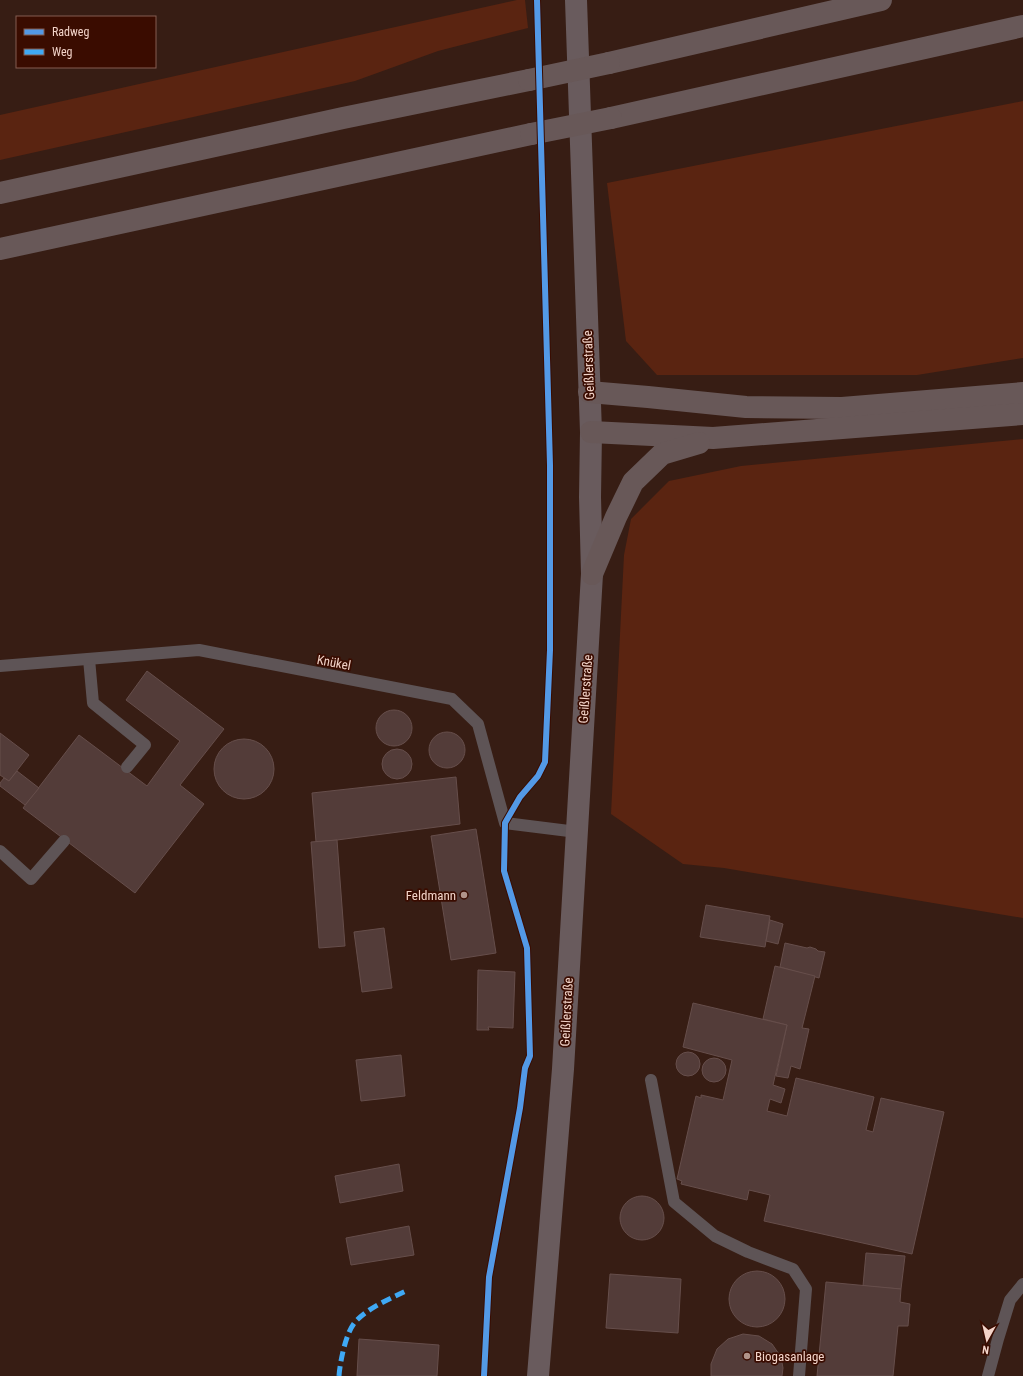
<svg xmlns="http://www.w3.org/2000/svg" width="1023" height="1376" font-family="'Roboto Condensed',sans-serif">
<rect width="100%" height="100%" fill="#371d14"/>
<g fill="#5a2411">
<polygon points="517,0 525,0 528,28 438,51 355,81 0,160 0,115"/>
<polygon points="1023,101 1023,358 917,375 657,375 626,341 607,183"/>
<polygon points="1023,439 1023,918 724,868 683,864 611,814 624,555 631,519 669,481 741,466"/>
</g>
<g fill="#533c39" stroke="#664e4b">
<polygon points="147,671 224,729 180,785 204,804 135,893 23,808 79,735 147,786 180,741 126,700"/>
<circle cx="394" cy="728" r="18"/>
<circle cx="447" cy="750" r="18"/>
<polygon points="0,733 29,755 9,781 0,775"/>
<circle cx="244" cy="769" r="30"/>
<circle cx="397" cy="764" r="15"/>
<polygon points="17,771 39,788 25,805 0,786 0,783 4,778 9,781"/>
<polygon points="456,777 460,824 337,840 316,842 312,793"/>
<polygon points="476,829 496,953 451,960 431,836"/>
<polygon points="337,840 345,946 319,948 311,842"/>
<polygon points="706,905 770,916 765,947 700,937"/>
<polygon points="770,920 783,924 778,944 766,941"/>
<polygon points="384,928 392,988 362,992 354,932"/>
<polygon points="785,943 807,948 810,947 816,949 818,951 825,952 819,978 780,967"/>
<polygon points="775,966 815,976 802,1028 809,1029 800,1069 791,1066 788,1078 776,1076 787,1025 763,1019"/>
<polygon points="478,970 515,972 513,1028 488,1027 489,1030 477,1030"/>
<polygon points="693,1003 787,1025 773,1085 785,1089 781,1103 770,1099 767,1111 787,1116 796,1078 874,1097 866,1130 873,1132 881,1098 944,1112 912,1254 764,1221 770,1195 749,1190 747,1200 681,1184 682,1181 677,1179 696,1096 701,1098 701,1095 723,1100 732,1060 683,1047"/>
<circle cx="688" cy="1064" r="12"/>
<polygon points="401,1055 405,1096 361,1101 356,1060"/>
<circle cx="714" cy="1070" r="12"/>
<polygon points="399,1164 403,1191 340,1203 335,1176"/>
<circle cx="642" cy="1218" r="22"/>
<polygon points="409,1226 414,1255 351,1265 346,1238"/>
<polygon points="866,1253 905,1256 901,1289 863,1286"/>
<circle cx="757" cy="1299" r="28"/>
<polygon points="610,1274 681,1279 678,1333 606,1328"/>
<polygon points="826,1282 901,1289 900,1302 910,1304 908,1326 898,1326 893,1376 817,1376"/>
<polygon points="743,1334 759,1336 772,1344 781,1357 783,1368 782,1376 711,1376 711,1364 717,1349 728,1339"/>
<polygon points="359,1339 439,1345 437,1376 357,1376"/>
</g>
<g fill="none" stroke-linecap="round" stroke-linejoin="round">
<g stroke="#5e5456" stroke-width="12">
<polyline points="89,659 93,703 145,745 127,767"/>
<polyline points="0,666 199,650 452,699 478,724 505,823 577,832"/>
<polyline points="0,851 31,879 64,841"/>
<polyline points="651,1080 674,1202 715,1236 748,1252 793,1269 806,1289 799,1376"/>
<polyline points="988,1376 998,1339 1010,1300 1023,1284"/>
</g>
<polyline stroke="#695b5d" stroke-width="22" points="538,1376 563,1069 592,574 590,497 591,432 576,0"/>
<g stroke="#685858" stroke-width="22">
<polyline points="609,63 881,0"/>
<polyline points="611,118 1023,26"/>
<polyline points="0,193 343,118 529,80"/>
<polyline points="0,249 531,134"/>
<polyline points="589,392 648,397 746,407 842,408 1023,393"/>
<polyline points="591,432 713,438 1023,414"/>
<polyline points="592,574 616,517 633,482 662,454 699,443"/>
</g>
<g stroke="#685858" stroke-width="22">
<polyline points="529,80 609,63"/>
<polyline points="531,134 611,118"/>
</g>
<path stroke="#3fa9f5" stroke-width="5" stroke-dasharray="10 5" stroke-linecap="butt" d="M 339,1376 C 340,1362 346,1331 356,1321 C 370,1307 389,1299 406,1291"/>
<defs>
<polyline id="cycleway" points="484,1376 489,1277 520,1108 525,1068 530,1056 527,948 504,871 505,823 520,797 538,776 545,762 550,650 550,465 537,0"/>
</defs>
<use href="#cycleway" stroke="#3a0c00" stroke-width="8"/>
<use href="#cycleway" stroke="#5399e6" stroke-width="6"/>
</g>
<g fill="#b1948a" stroke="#3a0c00" stroke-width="1.5">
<circle cx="464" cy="895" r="4"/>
<circle cx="747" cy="1356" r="4"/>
</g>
<g text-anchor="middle" stroke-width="3.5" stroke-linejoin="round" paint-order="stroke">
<g font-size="13" fill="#f3d4c9" stroke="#3a0c00">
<text transform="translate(588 365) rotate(-92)" y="5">Geißlerstraße</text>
<text transform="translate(334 662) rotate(11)" y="5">Knükel</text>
<text transform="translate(585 689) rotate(-86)" y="5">Geißlerstraße</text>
<text transform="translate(566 1012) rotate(-87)" y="5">Geißlerstraße</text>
</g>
<g font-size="13" fill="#f3d4c9" stroke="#3a0c00" text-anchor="end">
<text x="456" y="900">Feldmann</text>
<text x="755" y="1361" text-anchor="start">Biogasanlage</text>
</g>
</g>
<rect x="16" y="16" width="140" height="52" fill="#3a0c00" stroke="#845c50"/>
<rect x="24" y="29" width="20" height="6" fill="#5399e6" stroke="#845c50"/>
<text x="52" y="36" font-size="12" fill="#f3d4c9">Radweg</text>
<rect x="24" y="49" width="20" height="6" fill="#3fa9f5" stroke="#845c50"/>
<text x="52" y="56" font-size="12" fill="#f3d4c9">Weg</text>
<g transform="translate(987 1340) rotate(188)" stroke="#3a0c00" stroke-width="3" paint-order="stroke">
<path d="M0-3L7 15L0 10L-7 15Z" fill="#f3d4c9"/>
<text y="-6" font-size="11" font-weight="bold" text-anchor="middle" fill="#f3d4c9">N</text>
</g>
</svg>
